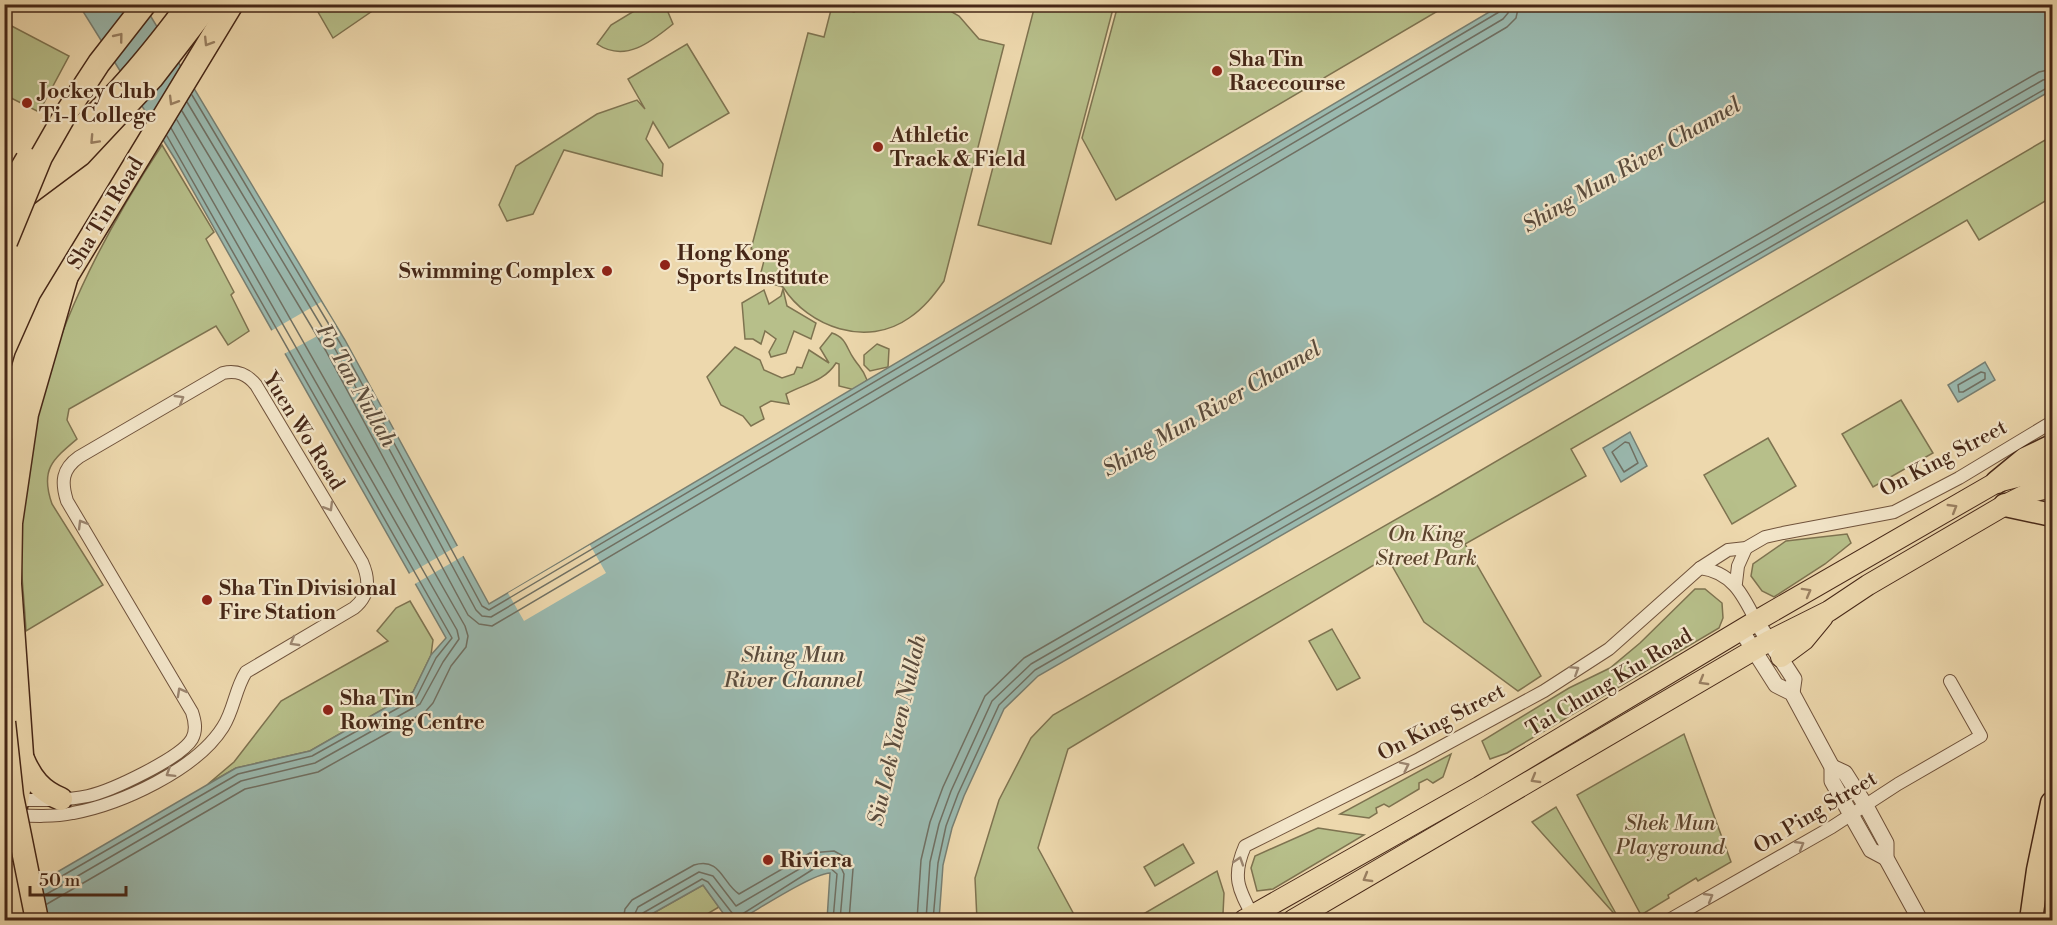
<svg xmlns="http://www.w3.org/2000/svg" width="2057" height="925" font-family="'Libre Bodoni',serif">
<rect width="100%" height="100%" fill="#edd8ad"/>
<filter id="stains"><feTurbulence type="fractalNoise" baseFrequency=".00333" numOctaves="4"/><feColorMatrix values="0 0 0 0 .2 0 0 0 0 .09 0 0 0 0 .02 0 0 0 .5 -.17"/></filter>
<radialGradient id="worn" r=".72"><stop offset=".6" stop-color="#630" stop-opacity="0"/><stop offset="1" stop-color="#630" stop-opacity=".3"/></radialGradient>
<g fill="#b7bf8a" stroke="#7e7350" stroke-width="1.5">
<polygon points="314,5 381,5 333,38"/>
<path d="M 644,5 L 665,5 L 673,24 C 651,42 625,63 597,44 L 611,25 Z"/>
<path d="M 866,5 L 940,5 L 959,16 L 979,39 L 1004,45 L 944,281 C 934,295 924,308 909,318 C 867,348 808,327 783,287 L 759,280 L 766,253 L 751,249 L 808,33 L 824,37 L 832,6 L 854,12 Z"/>
<polygon points="1035,5 1114,5 1051,244 978,225"/>
<polygon points="1118,5 1118,4 1448,5 1116,200 1082,138"/>
<polygon points="4,22 69,56 39,112 5,95"/>
<polygon points="687,44 729,113 669,148 653,122 646,139 663,164 662,176 564,150 533,214 507,221 499,205 516,166 597,114 637,100 645,109 628,79"/>
<polygon points="2052,136 2052,197 1979,240 1967,220 1571,449 1586,476 1465,544 1541,676 1518,691 1424,622 1387,557 1068,749 1038,848 1077,920 977,920 975,878 999,800 1031,738 1053,715 1437,496"/>
<path d="M 162,145 L 214,232 L 206,239 L 234,292 L 231,295 L 249,331 L 228,345 L 216,326 L 69,409 L 67,420 L 77,439 C 52,460 40,470 52,504 L 103,585 L 26,631 C 24,592 18,551 21,512 C 29,379 90,254 162,145 Z"/>
<polygon points="783,289 787,306 816,323 811,339 794,331 786,353 771,357 769,352 776,339 765,331 761,344 753,339 745,339 742,303 764,290 769,304 781,296"/>
<path d="M 832,333 C 847,338 846,348 854,359 C 860,368 863,369 867,380 L 855,390 L 839,386 L 839,364 L 836,363 C 824,382 804,384 786,394 L 789,404 L 771,401 L 760,407 L 764,419 L 751,426 L 743,416 L 721,405 L 707,377 L 735,347 L 760,360 L 764,370 L 782,378 L 794,374 L 797,367 L 802,368 L 809,350 L 829,363 L 820,348 Z"/>
<polygon points="877,344 889,349 888,367 870,371 864,365 864,355"/>
<polygon points="1901,400 1933,453 1873,487 1842,434"/>
<polygon points="1768,438 1796,486 1732,524 1704,475"/>
<polygon points="1847,534 1851,543 1825,564 1774,597 1762,591 1751,576 1753,564 1786,541"/>
<polygon points="1695,589 1705,589 1722,603 1723,618 1719,628 1507,753 1490,759 1482,741 1569,688 1610,668 1640,643"/>
<polygon points="410,601 433,640 431,655 413,692 310,751 236,768 208,784 234,762 281,701 388,641 377,631 396,608"/>
<polygon points="1332,629 1360,678 1337,690 1309,641"/>
<polygon points="1684,734 1731,862 1698,881 1696,878 1668,895 1669,898 1641,915 1577,795"/>
<polygon points="1451,754 1443,777 1433,783 1427,779 1419,783 1419,789 1389,807 1384,804 1376,808 1377,813 1369,818 1340,814"/>
<polygon points="1556,807 1619,919 1532,822"/>
<polygon points="1318,828 1364,835 1273,889 1257,891 1251,868 1255,856"/>
<polygon points="1183,844 1194,863 1155,886 1144,867"/>
<polygon points="1217,871 1224,893 1223,914 1211,920 1133,920"/>
<polygon points="703,885 719,907 697,920 641,920"/>
</g>
<g fill="#9ab9af" stroke="#787f72" stroke-width="1.5">
<path d="M 79,5 L 144,5 L 345,340 L 489,604 L 1501,5 L 2052,5 L 2052,90 L 1038,676 L 1004,709 L 964,796 L 952,828 L 943,865 L 939,920 L 827,920 L 830,873 C 812,874 759,909 739,920 L 728,920 L 703,885 L 641,920 L 5,920 L 4,903 L 236,768 L 310,751 L 413,692 L 431,655 L 446,638 L 175,159 Z"/>
<polygon points="1985,362 1995,380 1958,402 1948,385"/>
<polygon points="1630,432 1647,466 1621,482 1603,448"/>
</g>
<g fill="#edd8ad">
<polygon points="321,302 336,326 282,355 269,332"/>
<polygon points="459,545 465,555 413,585 407,575"/>
<polygon points="590,545 606,573 524,621 508,593"/>
</g>
<g fill="none" stroke-linecap="round" stroke-linejoin="round">
<g stroke="#707063" stroke-width="1.5">
<polyline points="192,95 340,343 482,606 489,610 1499,12 1502,4"/>
<polyline points="187,102 334,347 476,610 482,616 491,617 1503,19 1508,13 1510,4"/>
<polyline points="182,111 326,351 468,615 479,624 492,626 1507,27 1516,18 1519,4"/>
<polygon points="1981,372 1985,373 1985,379 1963,392 1959,392 1958,385"/>
<polygon points="1625,442 1629,443 1638,463 1624,472 1612,452"/>
<polyline points="43,887 238,774 312,756 416,698 436,658 452,638 167,136"/>
<polyline points="45,895 241,781 315,763 420,704 443,662 459,639 457,630 171,128"/>
<polyline points="47,904 245,789 318,772 425,712 433,703 451,666 466,647 468,636 465,626 177,120"/>
<path d="M 623,920 L 625,909 L 632,900 L 694,865 C 721,857 722,883 739,894 L 810,853 L 834,851 L 845,857 L 853,869 L 849,920"/>
<polyline points="632,920 638,907 699,872 713,876 736,906 813,861 831,860 839,863 844,874 840,920"/>
<polyline points="640,920 643,913 702,879 708,882 736,918 815,868 829,867 837,874 833,920"/>
<polyline points="917,920 921,860 930,822 943,787 985,696 1024,658 2039,72 2052,69"/>
<polyline points="926,920 930,862 939,824 951,791 992,701 1031,664 2043,80 2052,78"/>
<polyline points="933,920 938,863 946,826 958,794 999,705 1035,670 2052,85"/>
</g>
<defs>
<g id="minor">
<path d="M 1700,568 C 1732,572 1743,595 1756,621"/>
<polyline points="1736,583 1738,566 1746,548"/>
<path d="M 13,815 C 33,816 54,817 73,813 C 121,804 196,770 223,727 C 234,710 235,689 246,672 L 354,608 C 370,595 370,580 362,562 L 256,385 C 247,374 237,370 223,373 L 79,457 C 62,469 61,482 67,501 L 192,712 C 195,721 197,730 192,739 C 181,758 111,791 88,796 C 64,801 39,800 15,800"/>
<path d="M 1255,920 C 1239,890 1231,878 1245,846 L 1419,759 L 1544,691 L 1609,649 L 1700,568 L 1728,550 L 1746,548 L 1765,537 L 1783,533 L 1894,512 L 1959,478 L 2052,422"/>
<polyline points="1669,920 1832,827 1898,784 1981,736 1950,681"/>
</g>
<g id="tertiary">
<polyline points="1756,621 1794,679 1792,693"/>
<polyline points="1741,630 1776,685 1792,693 1832,767 1832,781 1871,850 1886,858"/>
<polyline points="1832,767 1845,773 1866,806 1886,843 1886,858 1920,920"/>
</g>
<g id="primary">
<polyline points="1781,657 1804,640 1823,617"/>
<polyline points="1244,920 1479,787 1756,621 1997,482 2052,468"/>
<polyline points="1293,920 1769,641 1829,611 1868,585 2005,505 2031,492 2052,487"/>
</g>
<g id="motorway">
<polyline points="65,115 99,63 145,4"/>
<path d="M 38,162 C 98,120 145,63 189,4"/>
<polyline points="17,202 80,155 152,78 209,4"/>
<polyline points="4,432 26,358 50,304 232,4"/>
<polyline points="1997,482 2025,459 2052,446"/>
<polyline points="2005,505 2052,515"/>
<path d="M 23,759 C 31,778 41,791 61,799"/>
<polyline points="15,812 23,769 10,584 11,523 27,414 66,279"/>
<polyline points="4,869 17,920"/>
<polyline points="2031,920 2038,870 2052,803"/>
</g>
</defs>
<use href="#minor" stroke="#70533c" stroke-width="14"/>
<use href="#tertiary" stroke="#70533c" stroke-width="17"/>
<use href="#primary" stroke="#462717" stroke-width="22"/>
<use href="#motorway" stroke="#462717" stroke-width="25"/>
<use href="#minor" stroke="#f3e6ca" stroke-width="12"/>
<use href="#tertiary" stroke="#f3e6ca" stroke-width="15"/>
<use href="#primary" stroke="#edd8ad" stroke-width="20"/>
<use href="#motorway" stroke="#edd8ad" stroke-width="22"/>
<defs>
<g id="motorway-bridge">
<polyline points="4,198 27,159"/>
<polyline points="6,242 41,157 65,115"/>
<polyline points="4,722 12,796 37,920"/>
</g>
</defs>
<use href="#motorway-bridge" stroke="#462717" stroke-width="25" stroke-linecap="butt"/>
<use href="#motorway-bridge" stroke="#edd8ad" stroke-width="22"/>
</g>
<defs><path id="oneway-chevron" d="M-2-3.5L2.5 0L-2 3.5" fill="none" stroke-width="1.6" stroke-linecap="round" stroke-linejoin="round" transform="scale(1.5)"/></defs>
<g stroke="#9a8062">
<use href="#oneway-chevron" transform="translate(119 37) rotate(-51)"/>
<use href="#oneway-chevron" transform="translate(208 42) rotate(122)"/>
<use href="#oneway-chevron" transform="translate(173 101) rotate(121)"/>
<use href="#oneway-chevron" transform="translate(94 140) rotate(133)"/>
<use href="#oneway-chevron" transform="translate(1953 508) rotate(-31)"/>
<use href="#oneway-chevron" transform="translate(1807 592) rotate(-29)"/>
<use href="#oneway-chevron" transform="translate(1703 681) rotate(150)"/>
<use href="#oneway-chevron" transform="translate(1535 779) rotate(150)"/>
<use href="#oneway-chevron" transform="translate(1367 878) rotate(150)"/>
</g>
<g stroke="#9c8670">
<use href="#oneway-chevron" transform="translate(180 399) rotate(-31)"/>
<use href="#oneway-chevron" transform="translate(329 507) rotate(59)"/>
<use href="#oneway-chevron" transform="translate(82 524) rotate(-121)"/>
<use href="#oneway-chevron" transform="translate(294 642) rotate(150)"/>
<use href="#oneway-chevron" transform="translate(1575 670) rotate(-32)"/>
<use href="#oneway-chevron" transform="translate(181 692) rotate(-119)"/>
<use href="#oneway-chevron" transform="translate(1405 766) rotate(-26)"/>
<use href="#oneway-chevron" transform="translate(170 773) rotate(148)"/>
<use href="#oneway-chevron" transform="translate(1800 845) rotate(-30)"/>
<use href="#oneway-chevron" transform="translate(1239 861) rotate(-72)"/>
<use href="#oneway-chevron" transform="translate(1709 897) rotate(-30)"/>
</g>
<g fill="#8f2418" stroke="#f3e6ca" stroke-width="2">
<circle cx="1217" cy="71" r="6"/>
<circle cx="27" cy="103" r="6"/>
<circle cx="878" cy="147" r="6"/>
<circle cx="665" cy="265" r="6"/>
<circle cx="607" cy="271" r="6"/>
<circle cx="207" cy="600" r="6"/>
<circle cx="328" cy="710" r="6"/>
<circle cx="768" cy="860" r="6"/>
</g>
<g text-anchor="middle" stroke-width="4.5" stroke-linejoin="round" paint-order="stroke">
<g font-size="21" font-weight="bold" fill="#462717" stroke="#f3e6ca" text-anchor="start">
<text x="1229" y="66">Sha Tin<tspan x="1229" dy="24">Racecourse</tspan></text>
<text x="39" y="98">Jockey Club<tspan x="39" dy="24">Ti-I College</tspan></text>
<text x="890" y="142">Athletic<tspan x="890" dy="24">Track &amp; Field</tspan></text>
<text x="677" y="260">Hong Kong<tspan x="677" dy="24">Sports Institute</tspan></text>
<text x="595" y="278" text-anchor="end">Swimming Complex</text>
<text x="219" y="595">Sha Tin Divisional<tspan x="219" dy="24">Fire Station</tspan></text>
<text x="340" y="705">Sha Tin<tspan x="340" dy="24">Rowing Centre</tspan></text>
<text x="780" y="867">Riviera</text>
</g>
<g font-size="21" fill="#462717" stroke="#f3e6ca">
<text transform="translate(105 213) rotate(-59)" y="7">Sha Tin Road</text>
<text transform="translate(304 431) rotate(58)" y="7">Yuen Wo Road</text>
<text transform="translate(1943 458) rotate(-28)" y="7">On King Street</text>
<text transform="translate(1609 682) rotate(-31)" y="7">Tai Chung Kiu Road</text>
<text transform="translate(1441 722) rotate(-28)" y="7">On King Street</text>
<text transform="translate(1815 812) rotate(-31)" y="7">On Ping Street</text>
</g>
<g font-size="21" font-style="italic" fill="#5d452e" stroke="#f3e6ca">
<text x="1426" y="541">On King<tspan x="1426" dy="24">Street Park</tspan></text>
<text x="1670" y="830">Shek Mun<tspan x="1670" dy="24">Playground</tspan></text>
</g>
<g font-size="22" font-style="italic" fill="#5b4c3d" stroke="#f3e6ca">
<text transform="translate(1631 164) rotate(-30)" y="8">Shing Mun River Channel</text>
<text transform="translate(357 385) rotate(60)" y="8">Fo Tan Nullah</text>
<text transform="translate(1211 408) rotate(-30)" y="8">Shing Mun River Channel</text>
<text x="793" y="662">Shing Mun<tspan x="793" dy="25">River Channel</tspan></text>
<text transform="translate(896 730) rotate(-77)" y="8">Siu Lek Yuen Nullah</text>
</g>
</g>
<rect width="2057" height="925" fill="none" stroke="#edd8ad" stroke-width="24"/>
<rect x="6" y="6" width="2045" height="913" fill="none" stroke="#462717" stroke-width="3"/>
<rect x="12" y="12" width="2033" height="901" fill="none" stroke="#462717" stroke-width="1.5"/>
<path d="M30 886v9h96v-9" fill="none" stroke="#462717" stroke-width="3"/>
<text x="39" y="886" font-size="18" fill="#462717" stroke="#f3e6ca" stroke-width="4.5" paint-order="stroke">50 m</text>
<rect width="100%" height="100%" filter="url(#stains)"/>
<rect width="100%" height="100%" fill="url(#worn)"/>
</svg>
